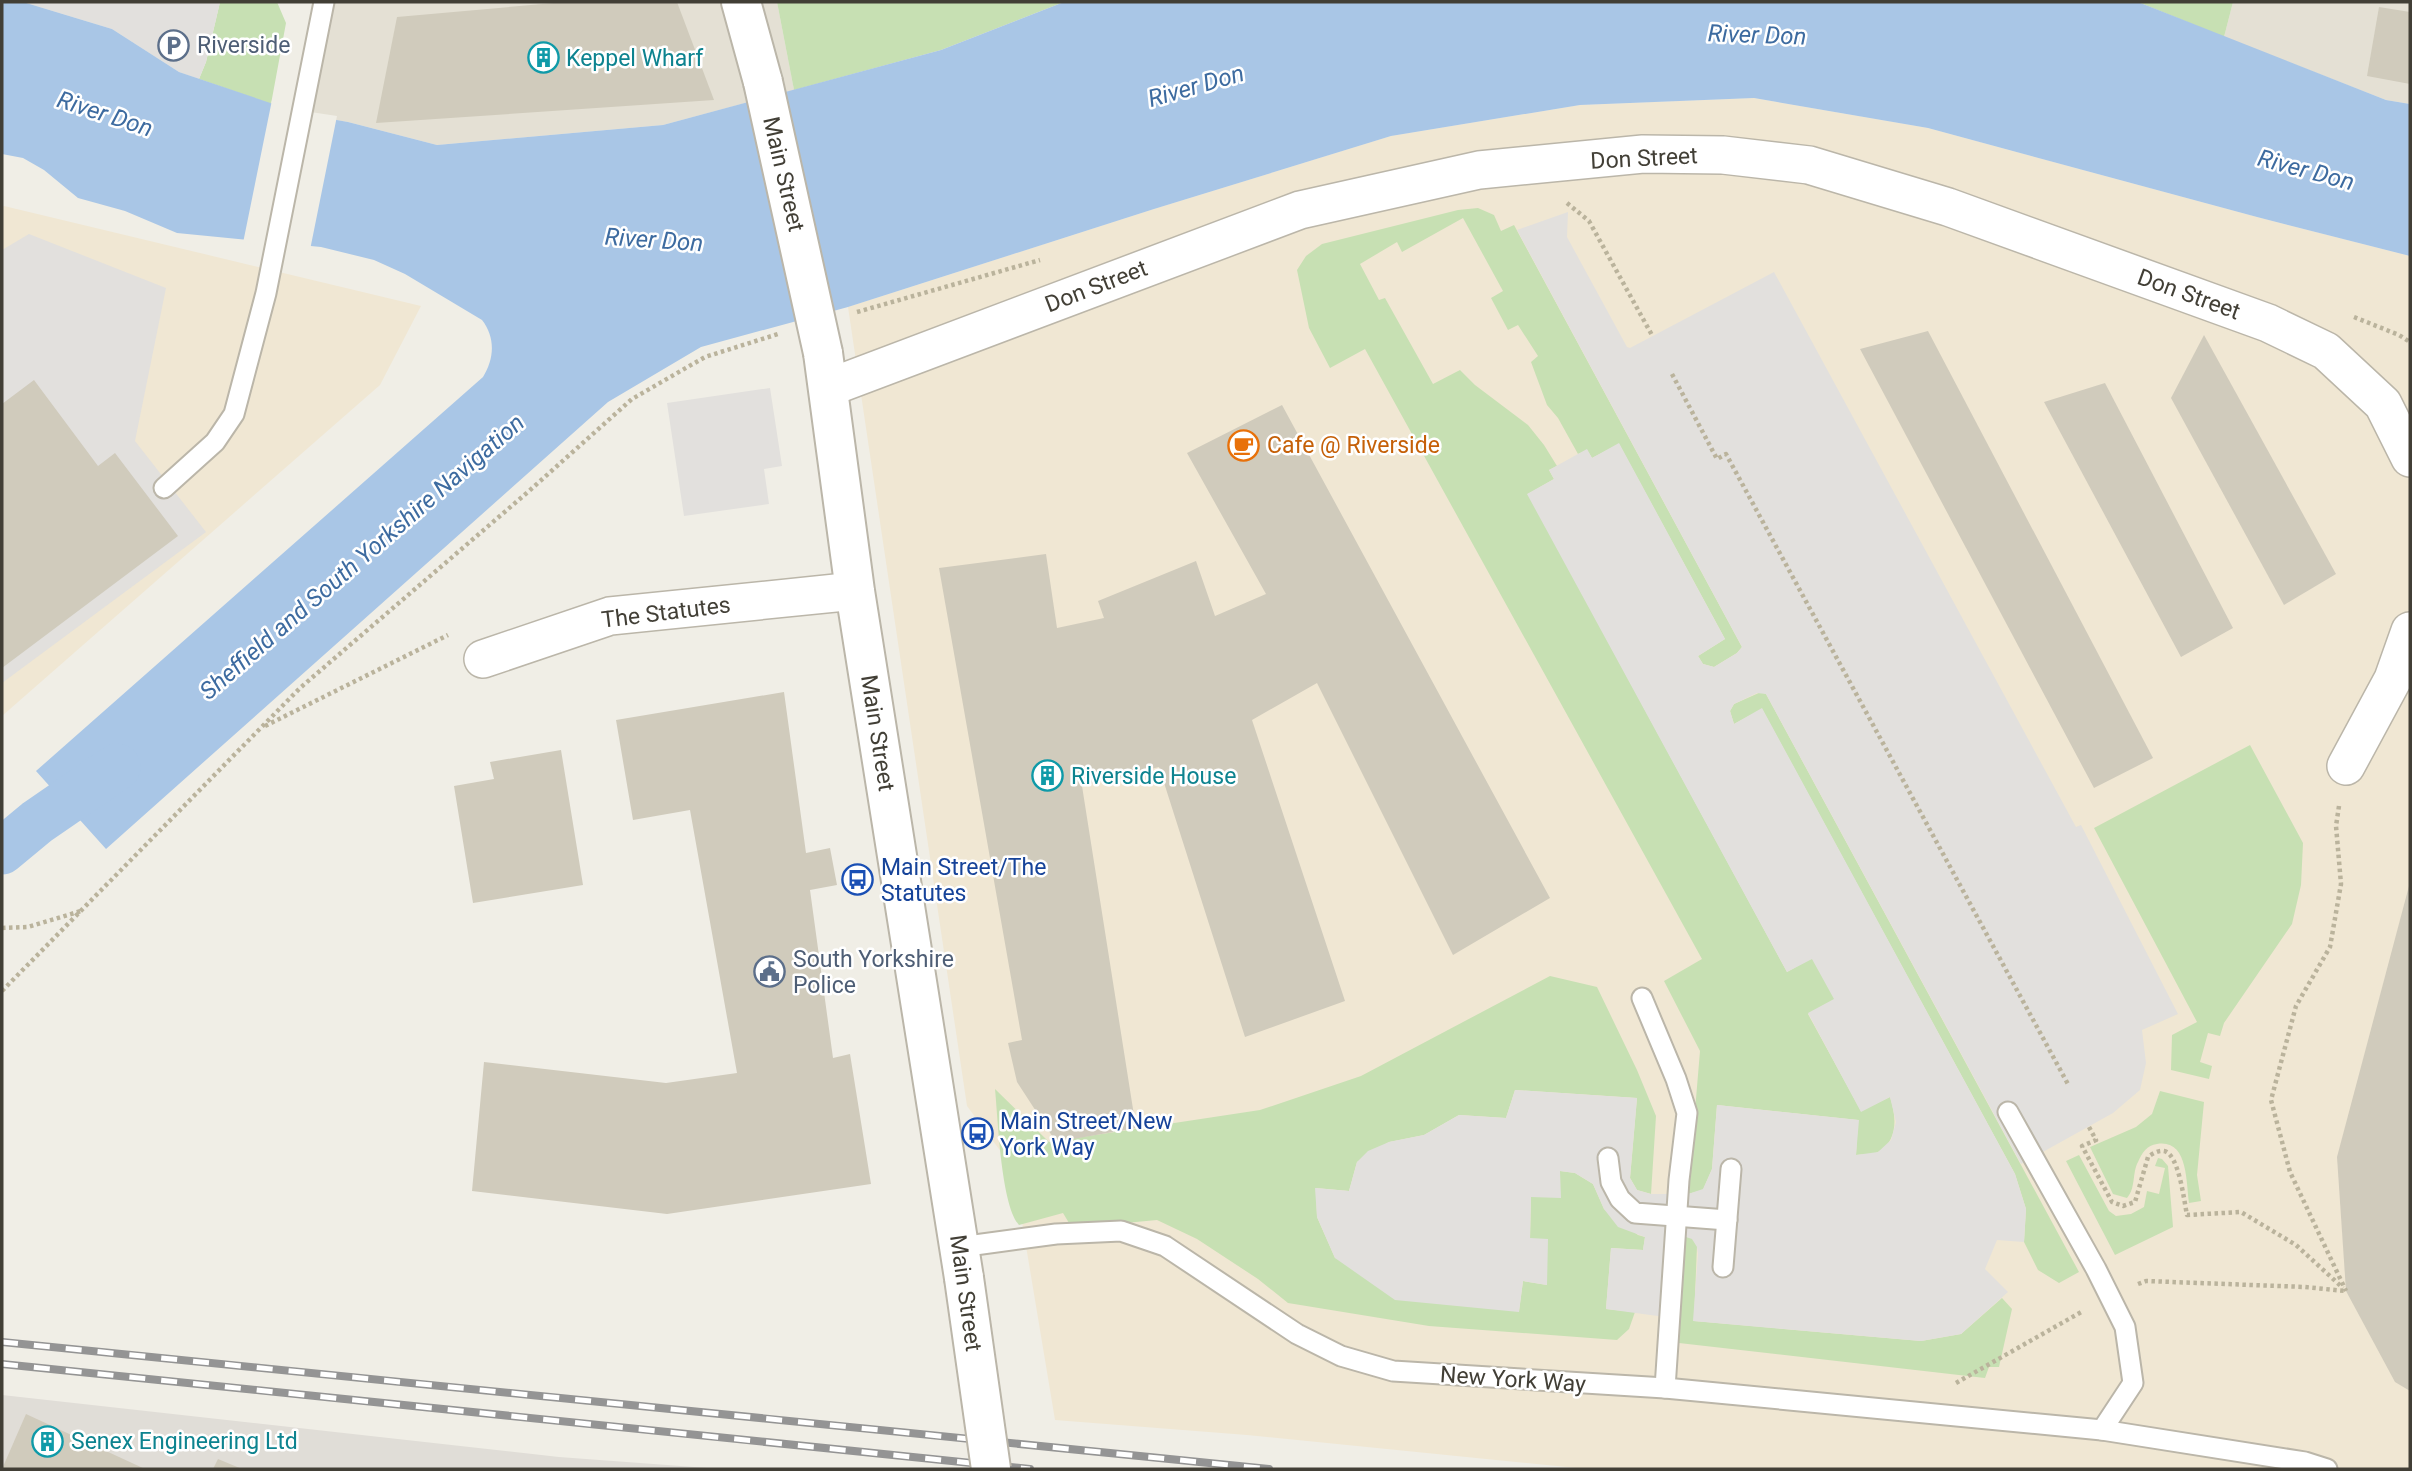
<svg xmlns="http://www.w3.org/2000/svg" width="2412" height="1471" font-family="Roboto,sans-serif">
<rect width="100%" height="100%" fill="#f0eee6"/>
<g fill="#e4e0d4">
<polygon points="324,2 777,2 794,90 663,125 437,145 348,122 303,114"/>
<polygon points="2233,2 2410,2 2410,104 2386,100 2224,37"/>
</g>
<g fill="#f0e7d3">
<polygon points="1754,98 1928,128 2257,217 2410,256 2410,1469 1587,1469 1247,1435 1055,1420 1013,1168 967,1106 848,307 1154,209 1391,136 1580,105"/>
<polygon points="4,206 421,306 380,385 2,716 2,207"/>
</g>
<polygon fill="#e0ddd7" points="2,1395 559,1457 721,1469 2,1469"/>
<g fill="#c7e0b3">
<polygon points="220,2 277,2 286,23 271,104 199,79 206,62"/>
<polygon points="777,2 1064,2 941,50 794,90"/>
<polygon points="2138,2 2233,2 2224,37"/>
<path d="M 1478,208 L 1494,215 L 1501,231 L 1514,225 L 1742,647 L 1737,653 L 1714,667 L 1703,664 L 1698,656 L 1725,639 L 1619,444 L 1592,458 L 1587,450 L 1578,454 L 1558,418 L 1547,405 L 1531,362 L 1538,356 L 1518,325 L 1508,330 L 1491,298 L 1503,291 L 1463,218 L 1402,252 L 1397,242 L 1360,264 L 1379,300 L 1385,298 L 1433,384 L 1460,370 L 1475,385 L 1528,425 L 1544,445 L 1557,466 L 1549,470 L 1554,479 L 1528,494 L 1787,972 L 1812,958 L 1835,999 L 1808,1014 L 1861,1111 L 1890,1097 C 1896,1115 1899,1141 1878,1152 C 1873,1155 1862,1154 1856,1155 L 1858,1120 L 1717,1105 L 1712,1169 L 1703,1190 L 1688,1194 L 1700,1051 L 1664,981 L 1702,959 L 1365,349 L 1330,368 L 1309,328 L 1297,270 L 1306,256 L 1322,244 L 1458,210 Z"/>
<polygon points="1761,692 1766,694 2079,1272 2059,1283 2038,1270 2024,1242 2026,1209 2015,1174 1762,709 1734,724 1730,711 1734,704"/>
<polygon points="2250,745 2303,843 2301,885 2292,924 2224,1023 2220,1036 2208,1033 2200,1062 2212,1066 2209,1079 2171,1070 2172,1035 2197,1022 2094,828"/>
<path d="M 1550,976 L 1597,987 L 1637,1070 L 1656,1116 L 1651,1194 L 1637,1190 L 1630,1178 L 1637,1098 L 1515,1090 L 1506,1118 L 1459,1115 L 1424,1135 L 1389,1142 L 1357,1162 L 1349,1191 L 1316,1188 L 1317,1217 L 1335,1258 L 1519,1311 L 1523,1281 L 1547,1285 L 1530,1239 L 1531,1197 L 1560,1171 L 1575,1173 L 1593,1184 L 1604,1209 L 1638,1235 L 1645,1237 L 1643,1250 L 1611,1248 L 1606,1309 L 1635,1312 L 1629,1329 L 1617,1340 L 1429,1326 L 1288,1303 L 1258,1279 L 1197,1239 L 1157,1220 L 1072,1228 L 1063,1213 L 1019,1225 C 1001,1205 998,1119 995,1089 L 1049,1142 L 1260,1110 L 1361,1076 Z"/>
<path d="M 2160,1091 L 2204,1102 L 2197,1175 L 2201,1201 L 2189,1203 C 2186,1181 2188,1139 2157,1144 C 2147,1145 2142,1153 2138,1162 C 2132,1173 2136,1188 2127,1198 L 2113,1194 L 2090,1147 L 2136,1127 L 2152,1114 Z"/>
<polygon points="2079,1155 2109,1211 2116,1216 2131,1214 2144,1207 2147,1191 2159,1194 2165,1168 2155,1166 2158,1158 2162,1159 2168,1166 2173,1227 2115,1255 2066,1161"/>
<polygon points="1682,1236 1692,1238 1697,1246 1694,1321 1921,1341 1961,1334 2002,1298 2012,1309 1999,1367 1989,1367 1985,1378 1679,1343"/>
</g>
<g fill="#e2e0dd">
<polygon points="23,2 220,2 206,62 199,79 179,72 112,29"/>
<polygon points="1568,212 1567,237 1627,347 1630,348 1774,272 2076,827 2081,825 2178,1014 2142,1030 2146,1063 2140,1090 2113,1113 2021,1164 1766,694 1757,693 1734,704 1730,711 1734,724 1762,708 2015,1174 2026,1209 2024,1242 1997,1240 1985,1269 2008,1292 1961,1334 1921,1341 1693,1321 1698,1254 1697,1247 1692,1239 1683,1236 1680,1319 1606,1309 1611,1248 1643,1250 1645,1237 1618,1227 1604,1209 1593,1184 1575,1173 1560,1171 1561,1198 1531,1197 1530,1238 1548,1239 1547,1285 1523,1281 1519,1312 1395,1300 1335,1258 1317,1217 1315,1188 1349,1191 1357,1162 1368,1151 1389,1142 1424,1135 1459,1115 1506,1118 1515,1090 1637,1098 1630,1178 1637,1190 1651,1194 1688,1194 1703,1189 1712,1169 1717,1105 1859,1120 1856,1155 1878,1152 1891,1140 1896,1122 1890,1097 1861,1112 1808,1013 1834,999 1812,959 1787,972 1527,494 1554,479 1549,470 1587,449 1592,458 1619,443 1725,639 1698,656 1703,664 1714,667 1737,653 1742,647 1517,230"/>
<polygon points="29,234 166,288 135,441 206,532 2,683 2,250"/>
<polygon points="770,388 782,466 764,469 769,504 684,516 667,403"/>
</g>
<path fill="#a9c6e6" d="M 2,2 L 23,2 L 112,29 L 179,72 L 303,114 L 348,122 L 437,145 L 663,125 L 941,50 L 1064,2 L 2138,2 L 2386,100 L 2410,104 L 2410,256 L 2257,217 L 1928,128 L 1754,98 L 1580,105 L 1391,136 L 1154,209 L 848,307 L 701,347 L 608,402 L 106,849 L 36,771 L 483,377 C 494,359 496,338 482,320 L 405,274 L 374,260 L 321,247 L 177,233 L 125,211 L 78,198 L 44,170 L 23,158 L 2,154 Z"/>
<polygon fill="#f0eee6" points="272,100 304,111 337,116 310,250 243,243"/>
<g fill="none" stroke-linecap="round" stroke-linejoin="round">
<polyline stroke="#a9c6e6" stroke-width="47" points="2,851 37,822 117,767"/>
</g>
<g fill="#d0cbbc">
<polygon points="565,2 677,2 714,100 376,123 397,17"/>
<polygon points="2379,7 2410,12 2410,84 2367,76"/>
<polygon points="1928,331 2153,758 2094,788 1860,349"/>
<polygon points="2204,335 2336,574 2284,605 2171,398"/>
<polygon points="34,380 98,466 115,453 178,536 2,668 2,404"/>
<polygon points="2105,383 2233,628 2181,657 2044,402"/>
<polygon points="1282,405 1550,898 1453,955 1317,683 1252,720 1345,1001 1245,1037 1159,767 1082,786 1136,1128 1056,1142 1017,1082 1008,1043 1022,1040 939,568 1046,554 1057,628 1104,618 1098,601 1196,561 1215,616 1266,594 1187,453"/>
<polygon points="784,692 806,853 830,848 837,885 810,890 833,1058 850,1054 871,1184 667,1214 472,1191 484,1062 666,1083 737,1073 690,810 633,820 616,720"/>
<polygon points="561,750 583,885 473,903 454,786 494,779 490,762"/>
<polygon points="2409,886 2410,887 2410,1391 2395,1382 2346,1291 2337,1157"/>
<polygon points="26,1414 145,1469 2,1469"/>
<polygon points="218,1459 242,1469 213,1469"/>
</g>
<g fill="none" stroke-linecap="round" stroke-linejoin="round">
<defs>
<g id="service">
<polyline points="164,488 215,442 234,414 266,293 324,2"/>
<polyline points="1642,998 1676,1079 1687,1113 1679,1180 1665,1388"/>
<polyline points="2008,1112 2096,1269 2125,1327 2133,1383 2102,1430"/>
<polyline points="1608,1158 1611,1182 1620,1199 1635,1213 1727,1220"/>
<polyline points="960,1247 1056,1234 1121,1231 1165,1246 1297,1334 1341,1356 1393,1371 1665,1388 2102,1430 2305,1462 2327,1469"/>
<polyline points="1723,1267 1731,1169"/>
</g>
<g id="minor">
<polyline points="828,388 1300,210 1479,170 1643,154 1723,155 1809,165 1948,207 2268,323 2326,351 2383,404 2410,458"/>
<polyline points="483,659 610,616 855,591"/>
<polyline points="2346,766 2393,679 2410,631"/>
</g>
<g id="tertiary">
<polyline points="741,2 763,82"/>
<polyline points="823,353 855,591 964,1278"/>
</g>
</defs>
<use href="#service" stroke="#bbb6a9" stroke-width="23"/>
<use href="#minor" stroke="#bbb6a9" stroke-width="40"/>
<use href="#tertiary" stroke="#bbb6a9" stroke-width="42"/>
<g stroke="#bab39c" stroke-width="4.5" stroke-dasharray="3.5 3.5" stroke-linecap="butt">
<polyline points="1567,203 1589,221 1653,337"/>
<polyline points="857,312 1040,260"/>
<polyline points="2354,317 2399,335 2410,342"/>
<polyline points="1672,374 1717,459 1726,454 2069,1086"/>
<polyline points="265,726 448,635"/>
<polyline points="2339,806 2336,826 2341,884 2330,947 2296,1006 2271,1100 2290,1172 2346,1291"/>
<polyline points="2,928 28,927 81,911"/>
<polyline points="2,991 300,688 529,491 632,399 705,357 778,334"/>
<path d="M 2089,1127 L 2096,1140 L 2082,1146 L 2112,1202 L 2123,1206 L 2135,1202 L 2148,1157 C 2152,1154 2158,1150 2164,1151 C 2179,1154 2184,1201 2187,1215 L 2241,1212 L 2296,1245 L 2343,1288"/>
<polyline points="2138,1284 2146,1281 2305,1287 2345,1291"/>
<polyline points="1956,1383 2083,1311"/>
</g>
<use href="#service" stroke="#fff" stroke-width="19"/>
<use href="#minor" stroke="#fff" stroke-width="37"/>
<use href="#tertiary" stroke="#fff" stroke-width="38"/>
<defs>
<g id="rail">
<polyline points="2,1342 1269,1469"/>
<polyline points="2,1364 1030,1469"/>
</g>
</defs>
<use href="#rail" stroke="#949494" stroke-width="8"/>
<use href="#rail" stroke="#fff" stroke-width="5" stroke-dasharray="16" stroke-linecap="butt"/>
<defs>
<g id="tertiary-bridge">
<polyline points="763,82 823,353"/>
<polyline points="964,1278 991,1469"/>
</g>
</defs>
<use href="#tertiary-bridge" stroke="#bbb6a9" stroke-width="42" stroke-linecap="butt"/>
<use href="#tertiary-bridge" stroke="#fff" stroke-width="38"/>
</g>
<defs>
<symbol id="parking-ring" viewBox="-11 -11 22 22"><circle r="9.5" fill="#fff" stroke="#5c6f8a" stroke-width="1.5"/><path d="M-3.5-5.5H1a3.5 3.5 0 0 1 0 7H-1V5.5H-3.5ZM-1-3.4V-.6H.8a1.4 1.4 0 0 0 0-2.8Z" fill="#5c6f8a"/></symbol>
<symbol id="building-ring" viewBox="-11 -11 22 22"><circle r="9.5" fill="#fff" stroke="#0f9aa8" stroke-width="1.5"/><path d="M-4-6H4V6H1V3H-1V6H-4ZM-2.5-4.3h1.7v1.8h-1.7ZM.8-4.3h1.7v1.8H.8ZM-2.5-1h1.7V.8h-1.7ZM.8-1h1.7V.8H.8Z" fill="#0f9aa8"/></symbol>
<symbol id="cafe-ring" viewBox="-11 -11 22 22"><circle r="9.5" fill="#fff" stroke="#e8710a" stroke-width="1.5"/><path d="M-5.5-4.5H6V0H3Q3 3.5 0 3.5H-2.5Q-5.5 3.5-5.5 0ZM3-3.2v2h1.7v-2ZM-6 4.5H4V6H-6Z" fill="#e8710a"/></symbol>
<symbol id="bus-ring" viewBox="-11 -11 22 22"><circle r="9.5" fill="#fff" stroke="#1a4fb4" stroke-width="1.5"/><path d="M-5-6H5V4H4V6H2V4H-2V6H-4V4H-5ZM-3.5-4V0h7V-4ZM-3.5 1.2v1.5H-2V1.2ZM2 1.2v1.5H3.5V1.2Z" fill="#1a4fb4"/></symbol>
<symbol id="civic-ring" viewBox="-11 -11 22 22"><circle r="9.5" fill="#fff" stroke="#5c6f8a" stroke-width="1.5"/><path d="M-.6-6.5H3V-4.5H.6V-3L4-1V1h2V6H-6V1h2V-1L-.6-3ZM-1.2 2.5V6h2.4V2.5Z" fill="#5c6f8a"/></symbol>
</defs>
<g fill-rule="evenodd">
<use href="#parking-ring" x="156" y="28" width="35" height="35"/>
<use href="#building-ring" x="526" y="40" width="35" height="35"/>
<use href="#cafe-ring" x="1226" y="428" width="35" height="35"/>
<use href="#building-ring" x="1030" y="758" width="35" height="35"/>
<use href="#bus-ring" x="840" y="862" width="35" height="35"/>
<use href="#civic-ring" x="752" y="954" width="35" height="35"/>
<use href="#bus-ring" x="960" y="1116" width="35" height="35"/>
<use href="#building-ring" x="30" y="1424" width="35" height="35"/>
</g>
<g text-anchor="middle" stroke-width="5" stroke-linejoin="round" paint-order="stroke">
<g font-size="23" fill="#4e5e75" stroke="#fff" text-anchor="start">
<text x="197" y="53">Riverside</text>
<text x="793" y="967">South Yorkshire<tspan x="793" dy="26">Police</tspan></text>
</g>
<g font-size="23" fill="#0d838f" stroke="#fff" text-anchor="start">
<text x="566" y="66">Keppel Wharf</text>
<text x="1071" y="784">Riverside House</text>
<text x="71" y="1449">Senex Engineering Ltd</text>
</g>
<g font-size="23" fill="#423f36" stroke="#fff">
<text transform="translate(1644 158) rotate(-3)" y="8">Don Street</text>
<text transform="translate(784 174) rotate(77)" y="8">Main Street</text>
<text transform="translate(1096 286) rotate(-21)" y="8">Don Street</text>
<text transform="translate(2189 294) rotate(20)" y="8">Don Street</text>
<text transform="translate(666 612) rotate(-7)" y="8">The Statutes</text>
<text transform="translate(878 733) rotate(81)" y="8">Main Street</text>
<text transform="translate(966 1293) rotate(82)" y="8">Main Street</text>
<text transform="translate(1513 1379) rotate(4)" y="8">New York Way</text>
</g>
<g font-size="23" fill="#c56008" stroke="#fff" text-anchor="start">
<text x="1267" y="453">Cafe @ Riverside</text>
</g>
<g font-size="23" fill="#164399" stroke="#fff" text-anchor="start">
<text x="881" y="875">Main Street/The<tspan x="881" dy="26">Statutes</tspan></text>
<text x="1000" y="1129">Main Street/New<tspan x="1000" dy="26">York Way</tspan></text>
</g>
<g font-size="24" font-style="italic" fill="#3d6ba0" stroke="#fff">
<text transform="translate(1757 35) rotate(2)" y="8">River Don</text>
<text transform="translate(1196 86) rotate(-16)" y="8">River Don</text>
<text transform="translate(105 114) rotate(18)" y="8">River Don</text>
<text transform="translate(2306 170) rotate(15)" y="8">River Don</text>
<text transform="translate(654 240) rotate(4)" y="8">River Don</text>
<text transform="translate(362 557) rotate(-41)" y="8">Sheffield and South Yorkshire Navigation</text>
</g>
</g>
<rect width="2412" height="1471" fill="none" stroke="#423f36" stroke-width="7"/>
</svg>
